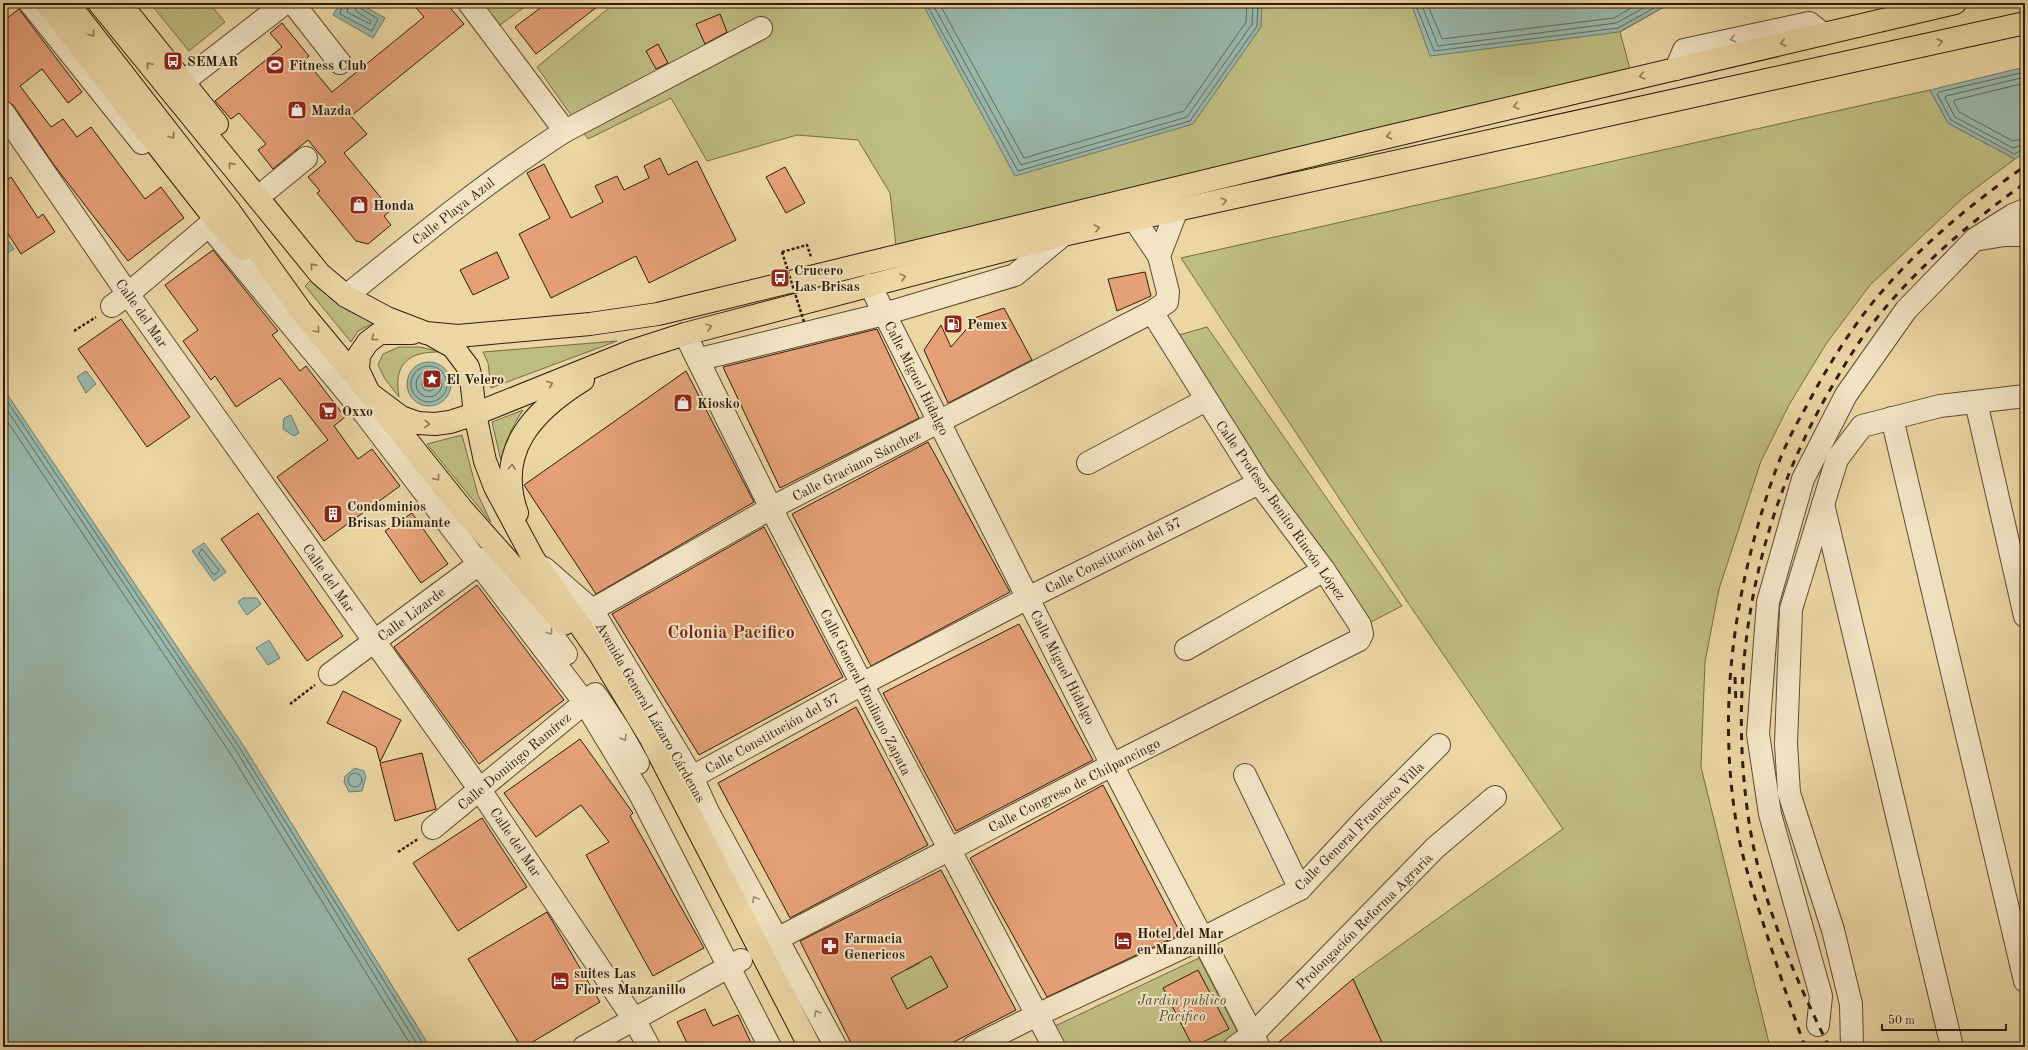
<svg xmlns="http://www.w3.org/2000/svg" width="2028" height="1050" font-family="'Old Standard TT',serif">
<rect width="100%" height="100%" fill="#ebd6a4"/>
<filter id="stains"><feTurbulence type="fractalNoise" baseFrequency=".005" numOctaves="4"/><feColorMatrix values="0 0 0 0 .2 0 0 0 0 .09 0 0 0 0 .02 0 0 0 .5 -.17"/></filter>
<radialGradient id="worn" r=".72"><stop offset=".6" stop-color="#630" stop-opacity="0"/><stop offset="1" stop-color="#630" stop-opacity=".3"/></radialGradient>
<g fill="#bebc81" stroke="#766c45">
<polygon points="150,3 209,3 225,22 189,51"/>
<polygon points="482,3 530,3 500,25"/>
<polygon points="615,3 1671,3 1620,32 1630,69 896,246 890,193 858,140 797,135 707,161 671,98 588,139 537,67"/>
<polygon points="1930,90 1948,123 2015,159 1964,197 1870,285 1826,344 1789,405 1761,461 1719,589 1705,662 1701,767 1770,1047 1384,1047 1353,979 1563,829 1408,603 1181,258"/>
<polygon points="311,280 347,310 373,323 358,331 351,342 305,286"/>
<polygon points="1207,327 1402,606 1367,624 1172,337"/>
<polygon points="617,341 491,388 488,363 483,352"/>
<path d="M 399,347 L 420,347 L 442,352 C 409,351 393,363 399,397 L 385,379 L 378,365 L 383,354 Z"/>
<path d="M 523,410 C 512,427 505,441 501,461 L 492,422 Z"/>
<polygon points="462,435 478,495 491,522 427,444"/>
<polygon points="932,943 936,966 948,987 909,1008 896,1021 885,968 901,959 907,970 920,963 914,953"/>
<polygon points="1199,958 1238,1033 1218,1047 1065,1047 1053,1027"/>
</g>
<g fill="#99b8ac" stroke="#6f7a6b">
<polygon points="340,3 359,3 385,18 373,38 333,15"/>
<polygon points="922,3 1262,3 1261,27 1193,124 1015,176"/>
<polygon points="1411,3 1671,3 1619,32 1430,56"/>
<polygon points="2025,67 2025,152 2015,159 1948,123 1930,90"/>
<polygon points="3,233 14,249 4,255 3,253"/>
<circle cx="429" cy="384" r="22"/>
<polygon points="86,371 96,384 86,393 77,377"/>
<polygon points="3,388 243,745 430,1047 3,1047"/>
<polygon points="291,415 299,433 294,436 283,429 284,418"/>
<polygon points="204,543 226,572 214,581 192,551"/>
<polygon points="243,598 257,598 261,604 247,615 238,602"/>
<polygon points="269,640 280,658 268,665 256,648"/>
<polygon points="355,768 364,771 366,777 362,791 349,792 344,782 345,776"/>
</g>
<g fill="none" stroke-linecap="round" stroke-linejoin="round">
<g stroke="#646a5a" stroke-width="1">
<polyline points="343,3 340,14 372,31 378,19 360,8 358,3"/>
<polyline points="349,3 347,12 370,24 371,21 356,11 353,3"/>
<polyline points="926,3 1018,171 1190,121 1257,26 1258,3"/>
<polyline points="932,3 1021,165 1187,117 1252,24 1253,3"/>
<polyline points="939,3 1024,158 1184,111 1246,22 1247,3"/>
<polyline points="1415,3 1434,51 1618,28 1663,3"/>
<polyline points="1421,3 1438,46 1616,23 1653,3"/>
<polyline points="1427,3 1442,39 1614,18 1640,3"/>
<polyline points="2025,72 1939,92 1937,94 1951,120 2014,154 2025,149"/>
<polyline points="2025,77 1946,96 1945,98 1955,117 2013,148 2025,144"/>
<polyline points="2025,83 1955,100 1954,102 1959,112 2013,141 2025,138"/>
<circle cx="429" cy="384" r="18"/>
<circle cx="429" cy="384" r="13"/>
<circle cx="429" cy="384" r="7"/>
<polyline points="3,395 239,747 425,1047"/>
<polyline points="3,404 235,749 419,1047"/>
<polyline points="3,415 230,753 412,1047"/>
<polygon points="202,549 219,570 216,574 213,574 199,554"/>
<circle cx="355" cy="780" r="7"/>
</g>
</g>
<g fill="#e5a077" stroke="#2f1c09" fill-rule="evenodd">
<polygon points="412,3 446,3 464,24 351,116 367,134 344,153 391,210 384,216 391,225 368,244 356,241 317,193 320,191 308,177 326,162 308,140 273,169 258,150 266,144 239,113 231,119 215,101 282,47 270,33 282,23 309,56 305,60 332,92 424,17"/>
<polygon points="547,3 602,3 536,54 515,27"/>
<polygon points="19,9 82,92 68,103 42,69 20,86 51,127 63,119 77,137 91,127 145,199 161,187 184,218 128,261 54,165 13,105 3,98 3,21"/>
<polygon points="720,14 727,32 705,44 696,24"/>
<polygon points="658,44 668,63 656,69 646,51"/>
<polygon points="660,158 668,175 697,161 736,240 649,283 636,256 551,298 519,234 550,218 527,173 544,164 571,218 603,202 595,186 617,176 624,190 649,178 644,166"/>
<polygon points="785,167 805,203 786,213 766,177"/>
<polygon points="11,177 38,218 43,214 55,232 21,254 3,226 3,183"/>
<polygon points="213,250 278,331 272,335 300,371 306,366 345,417 334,426 358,459 372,449 400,486 324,541 277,477 328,440 280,378 236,407 215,376 211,380 183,341 198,330 165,285"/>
<polygon points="497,252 509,278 473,295 460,270"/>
<polygon points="1145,272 1151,296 1117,311 1108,279"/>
<polygon points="1004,308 1032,360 948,403 924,350 941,325 951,347 977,317"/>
<polygon points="121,319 190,417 147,447 78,349"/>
<polygon points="877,329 919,418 780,488 723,367"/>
<polygon points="686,371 754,502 596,594 524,485"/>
<polygon points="928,442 1010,592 871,666 792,514"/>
<polygon points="258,513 343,636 307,661 221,539"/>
<polygon points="412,513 448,564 421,583 385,531"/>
<polygon points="764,527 843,677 699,755 612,614"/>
<polygon points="477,585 564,700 479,764 394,647"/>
<polygon points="1019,624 1093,760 956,831 883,693"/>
<polygon points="343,691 401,720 380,762 376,747 327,723"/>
<polygon points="856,707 928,845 790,918 718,783"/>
<polygon points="580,739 633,813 630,816 704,948 653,976 586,855 609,842 581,805 536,837 504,793"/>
<polygon points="422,753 436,809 395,821 380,763"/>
<polygon points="1103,785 1181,934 1047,997 970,858"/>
<polygon points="482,818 527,887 458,931 413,863"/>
<path d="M 941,870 L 1016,1010 L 944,1047 L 853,1047 L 800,941 ZM 931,956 L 948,987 L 907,1009 L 891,978 Z"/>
<polygon points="547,912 600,1002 524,1047 521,1047 468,959"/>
<polygon points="1198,970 1229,1029 1193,1047 1163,988"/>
<polygon points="1353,979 1384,1047 1273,1047"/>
<polygon points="705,1009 713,1026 738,1015 753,1047 689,1047 677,1022"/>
</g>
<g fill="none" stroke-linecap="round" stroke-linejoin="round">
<defs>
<g id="minor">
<polyline points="30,3 142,143"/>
<polyline points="293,3 340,63"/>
<polyline points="469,3 565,131"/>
<polyline points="1676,69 1684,50 1809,23 1823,34"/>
<polyline points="183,82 285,3"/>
<polyline points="3,112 128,294 480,790 635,1021 649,1047"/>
<polyline points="268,189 306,158"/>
<polyline points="1134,219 1159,256"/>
<polyline points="211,228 365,414 585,703 640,794 770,1047"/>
<polyline points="1980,239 2005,235 2025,235"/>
<polyline points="870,285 1112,765 1259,1047"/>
<path d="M 346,296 C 417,239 488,180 565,131 L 761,28"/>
<polyline points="112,306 128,294 220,216"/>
<polyline points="685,334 771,508 862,684 1054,1047"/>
<polyline points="700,359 884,314 1015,275 1063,235"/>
<polyline points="1976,402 2025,616"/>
<polyline points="1892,418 2025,981"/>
<polyline points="1088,463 1206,400"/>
<polyline points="1823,504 1952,1047"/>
<polyline points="503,568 566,654"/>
<polyline points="544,568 592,610 692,777 708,812 836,1047"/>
<polyline points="592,610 771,508 1152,312 1167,302 1168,292 1159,256 1176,212"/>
<polyline points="1186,649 1324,570"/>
<polyline points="330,674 491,555"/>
<polyline points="598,698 618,728 638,763"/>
<polyline points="1245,775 1300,889"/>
<polyline points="692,777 862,684 1028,598 1259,483"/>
<polyline points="433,828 595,694"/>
<polyline points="777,939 1112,765 1359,640 1362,634 1360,625 1324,570 1259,483 1152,312"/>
<polyline points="1818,1025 1821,996 1770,814 1758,734 1768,602 1803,479 1846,395 1906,310 1975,239 2013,215 2025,210"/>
<polyline points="584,1047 741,960"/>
<polyline points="973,1047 1037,1015 1203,938 1300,889 1366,818 1439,745"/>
<polyline points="1235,1047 1253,1034 1435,848 1495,797"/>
<polyline points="1852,1047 1851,1004 1833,930 1789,793 1786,744 1791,609 1837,459 1862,426 1940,406 2025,396"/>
</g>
<g id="major">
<polyline points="46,3 215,219 243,249"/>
<polyline points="68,3 228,209 301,311 369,393 401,417 418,423 435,424 450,422 475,414 632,351 685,334 1063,235 2025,23"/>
<polyline points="99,3 320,274 346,296 387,318 426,333 458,336 590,324 658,314 1362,143 1955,3"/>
<polyline points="120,3 217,124"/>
<polyline points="412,333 380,333 368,342 359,355 358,370 369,393 462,509 564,624"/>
<polyline points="432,335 453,347 468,367 471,378 475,414 485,461 495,487 533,558 599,653 650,737 810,1047"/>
<path d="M 517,513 C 495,451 533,411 583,380"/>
</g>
</defs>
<use href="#minor" stroke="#5e4a30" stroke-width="24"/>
<use href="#major" stroke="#2f1c09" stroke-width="24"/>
<g stroke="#2f1c09" stroke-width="2.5" stroke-dasharray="3 2" stroke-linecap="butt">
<polyline points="782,252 807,245 811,257"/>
<polyline points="74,331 96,317"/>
<polyline points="290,704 315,685"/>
<polyline points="398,852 418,839"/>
</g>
<use href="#minor" stroke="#f2e4c4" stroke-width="22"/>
<use href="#major" stroke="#ebd6a4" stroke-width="22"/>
<g stroke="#2f1c09" stroke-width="3" stroke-dasharray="7 7" stroke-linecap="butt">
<polyline points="1735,677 1736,705"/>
<path d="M 1805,1047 C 1792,1011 1780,975 1768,938 C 1758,907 1747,875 1740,843 C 1719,739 1728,633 1756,532 C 1766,497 1777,461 1794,429 C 1800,417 1807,406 1813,394 C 1834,356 1857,319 1886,287 C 1927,240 1974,202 2025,166"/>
<path d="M 1829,1047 C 1794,975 1761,901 1749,822 C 1726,669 1755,516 1834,383 C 1848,359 1862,336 1880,314 C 1921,264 1972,221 2025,183"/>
</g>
<polyline stroke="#2f1c09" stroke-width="2.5" stroke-dasharray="3 2" stroke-linecap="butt" points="782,252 804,322"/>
</g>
<defs><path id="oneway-chevron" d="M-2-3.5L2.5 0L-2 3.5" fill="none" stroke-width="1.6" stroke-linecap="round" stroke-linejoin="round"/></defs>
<g stroke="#8d7956">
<use href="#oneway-chevron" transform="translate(92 34) rotate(52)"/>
<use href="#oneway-chevron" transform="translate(1940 42) rotate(-13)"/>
<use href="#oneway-chevron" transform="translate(1783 43) rotate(167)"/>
<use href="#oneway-chevron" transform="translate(149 65) rotate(-129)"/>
<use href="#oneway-chevron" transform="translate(1642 76) rotate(167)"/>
<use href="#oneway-chevron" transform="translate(1516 106) rotate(167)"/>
<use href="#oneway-chevron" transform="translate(172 136) rotate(52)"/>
<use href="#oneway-chevron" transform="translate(1389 136) rotate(167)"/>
<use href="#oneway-chevron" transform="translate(231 165) rotate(-129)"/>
<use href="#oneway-chevron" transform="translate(1224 201) rotate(-13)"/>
<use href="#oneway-chevron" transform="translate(1097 228) rotate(-13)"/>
<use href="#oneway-chevron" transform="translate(313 266) rotate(-129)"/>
<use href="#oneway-chevron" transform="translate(903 277) rotate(-15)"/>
<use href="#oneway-chevron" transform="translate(709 327) rotate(-15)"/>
<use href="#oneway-chevron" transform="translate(317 330) rotate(50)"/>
<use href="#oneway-chevron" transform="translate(374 338) rotate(143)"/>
<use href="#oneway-chevron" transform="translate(550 384) rotate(-22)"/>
<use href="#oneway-chevron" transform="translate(427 424) rotate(4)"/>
<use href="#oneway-chevron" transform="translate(512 467) rotate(-86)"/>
<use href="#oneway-chevron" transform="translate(437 478) rotate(51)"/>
</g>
<g stroke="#9a8a70">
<use href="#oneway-chevron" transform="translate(1733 39) rotate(168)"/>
<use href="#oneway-chevron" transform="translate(550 632) rotate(53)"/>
<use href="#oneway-chevron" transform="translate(624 738) rotate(61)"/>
<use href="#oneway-chevron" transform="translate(755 899) rotate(-118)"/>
<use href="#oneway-chevron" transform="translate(817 1013) rotate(-119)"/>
</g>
<defs>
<symbol id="bus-square" viewBox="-11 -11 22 22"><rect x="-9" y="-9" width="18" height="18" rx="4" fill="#8f2418" stroke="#f2e4c4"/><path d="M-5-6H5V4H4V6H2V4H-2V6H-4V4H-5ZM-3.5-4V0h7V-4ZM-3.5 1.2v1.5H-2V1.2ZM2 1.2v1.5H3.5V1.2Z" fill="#fff"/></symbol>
<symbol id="stadium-square" viewBox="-11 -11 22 22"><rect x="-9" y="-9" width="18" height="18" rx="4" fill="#8f2418" stroke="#f2e4c4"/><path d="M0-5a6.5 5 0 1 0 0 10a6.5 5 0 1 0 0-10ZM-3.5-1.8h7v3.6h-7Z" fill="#fff"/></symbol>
<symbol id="shop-square" viewBox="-11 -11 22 22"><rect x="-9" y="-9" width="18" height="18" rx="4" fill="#8f2418" stroke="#f2e4c4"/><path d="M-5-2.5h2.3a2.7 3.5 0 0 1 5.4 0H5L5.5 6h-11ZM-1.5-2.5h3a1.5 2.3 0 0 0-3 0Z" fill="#fff"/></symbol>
<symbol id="fuel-square" viewBox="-11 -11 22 22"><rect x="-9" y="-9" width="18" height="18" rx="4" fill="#8f2418" stroke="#f2e4c4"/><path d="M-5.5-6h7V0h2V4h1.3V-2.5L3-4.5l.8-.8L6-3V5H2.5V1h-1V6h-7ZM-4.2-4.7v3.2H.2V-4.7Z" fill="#fff"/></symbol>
<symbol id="sight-square" viewBox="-11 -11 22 22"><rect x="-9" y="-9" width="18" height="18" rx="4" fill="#8f2418" stroke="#f2e4c4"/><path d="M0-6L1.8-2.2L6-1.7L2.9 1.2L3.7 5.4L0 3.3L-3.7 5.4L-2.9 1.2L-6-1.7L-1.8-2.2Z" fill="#fff"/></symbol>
<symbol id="supermarket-square" viewBox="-11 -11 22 22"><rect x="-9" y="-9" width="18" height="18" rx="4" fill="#8f2418" stroke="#f2e4c4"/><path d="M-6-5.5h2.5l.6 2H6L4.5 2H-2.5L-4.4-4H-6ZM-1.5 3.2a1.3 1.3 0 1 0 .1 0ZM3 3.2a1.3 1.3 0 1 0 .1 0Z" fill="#fff"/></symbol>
<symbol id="building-square" viewBox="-11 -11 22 22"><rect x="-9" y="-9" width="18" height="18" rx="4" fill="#8f2418" stroke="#f2e4c4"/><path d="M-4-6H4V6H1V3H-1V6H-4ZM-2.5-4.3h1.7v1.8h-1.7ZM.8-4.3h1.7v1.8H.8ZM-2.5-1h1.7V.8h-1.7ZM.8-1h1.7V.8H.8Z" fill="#fff"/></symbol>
<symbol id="hotel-square" viewBox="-11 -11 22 22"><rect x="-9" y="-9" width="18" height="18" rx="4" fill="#8f2418" stroke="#f2e4c4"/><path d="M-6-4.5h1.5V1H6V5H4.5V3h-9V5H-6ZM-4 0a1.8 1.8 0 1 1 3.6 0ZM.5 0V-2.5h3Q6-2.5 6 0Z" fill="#fff"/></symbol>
<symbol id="pharmacy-square" viewBox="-11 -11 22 22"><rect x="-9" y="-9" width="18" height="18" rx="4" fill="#8f2418" stroke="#f2e4c4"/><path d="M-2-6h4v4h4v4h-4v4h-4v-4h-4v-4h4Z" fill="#fff"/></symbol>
</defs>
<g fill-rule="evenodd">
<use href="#bus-square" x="162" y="50" width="22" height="22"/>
<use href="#stadium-square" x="264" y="54" width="22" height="22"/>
<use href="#shop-square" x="286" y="99" width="22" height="22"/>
<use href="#shop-square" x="348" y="194" width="22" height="22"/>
<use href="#bus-square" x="769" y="267" width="22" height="22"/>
<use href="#fuel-square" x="942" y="313" width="22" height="22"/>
<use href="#sight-square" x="421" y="368" width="22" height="22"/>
<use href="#shop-square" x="672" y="392" width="22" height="22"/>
<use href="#supermarket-square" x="317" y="400" width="22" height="22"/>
<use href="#building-square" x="322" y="503" width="22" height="22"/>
<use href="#hotel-square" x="1112" y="930" width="22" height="22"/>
<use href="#pharmacy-square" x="819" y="935" width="22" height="22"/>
<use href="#hotel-square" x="549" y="970" width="22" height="22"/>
</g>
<g text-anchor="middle" stroke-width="4" stroke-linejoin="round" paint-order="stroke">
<g font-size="14" font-weight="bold" fill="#2f1c09" stroke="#f2e4c4" text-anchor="start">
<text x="187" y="66">SEMAR</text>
<text x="289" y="70">Fitness Club</text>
<text x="311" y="115">Mazda</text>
<text x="373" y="210">Honda</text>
<text x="794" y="275">Crucero<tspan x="794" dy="16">Las Brisas</tspan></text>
<text x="967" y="329">Pemex</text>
<text x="446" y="384">El Velero</text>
<text x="697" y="408">Kiosko</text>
<text x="342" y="416">Oxxo</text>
<text x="347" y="511">Condominios<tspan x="347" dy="16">Brisas Diamante</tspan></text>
<text x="1137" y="938">Hotel del Mar<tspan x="1137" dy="16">en Manzanillo</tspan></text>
<text x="844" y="943">Farmacia<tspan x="844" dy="16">Genericos</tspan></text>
<text x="574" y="978">suites Las<tspan x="574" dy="16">Flores Manzanillo</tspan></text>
</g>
<g font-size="14" fill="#2f1c09" stroke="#f2e4c4">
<text transform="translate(453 211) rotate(-38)" y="5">Calle Playa Azul</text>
<text transform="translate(142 313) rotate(55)" y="5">Calle del Mar</text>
<text transform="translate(917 378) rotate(63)" y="5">Calle Miguel Hidalgo</text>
<text transform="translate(856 465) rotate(-27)" y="5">Calle Graciano Sánchez</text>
<text transform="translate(1281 510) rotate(55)" y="5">Calle Profesor Benito Rincón López</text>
<text transform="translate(1113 555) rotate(-27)" y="5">Calle Constitución del 57</text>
<text transform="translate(329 578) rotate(55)" y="5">Calle del Mar</text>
<text transform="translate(411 614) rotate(-37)" y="5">Calle Lizarde</text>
<text transform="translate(1063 667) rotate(63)" y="5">Calle Miguel Hidalgo</text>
<text transform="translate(866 692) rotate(63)" y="5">Calle General Emiliano Zapata</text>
<text transform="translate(651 712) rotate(60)" y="5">Avenida General Lázaro Cárdenas</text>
<text transform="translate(772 733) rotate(-29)" y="5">Calle Constitución del 57</text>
<text transform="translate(514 761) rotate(-40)" y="5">Calle Domingo Ramírez</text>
<text transform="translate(1074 785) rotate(-27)" y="5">Calle Congreso de Chilpancingo</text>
<text transform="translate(1359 826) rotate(-45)" y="5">Calle General Francisco Villa</text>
<text transform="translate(516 842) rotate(56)" y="5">Calle del Mar</text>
<text transform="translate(1364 921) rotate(-45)" y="5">Prolongación Reforma Agraria</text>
</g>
<g font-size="14" font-style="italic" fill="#5a4c2d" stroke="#f2e4c4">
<text x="1182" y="1005">Jardin publico<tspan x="1182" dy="16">Pacifico</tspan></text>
</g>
<g font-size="18" font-weight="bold" fill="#7a1f14" stroke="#f2e4c4">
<text x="731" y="638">Colonia Pacifico</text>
</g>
</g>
<rect width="2028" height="1050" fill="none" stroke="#ebd6a4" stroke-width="16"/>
<rect x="4" y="4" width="2020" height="1042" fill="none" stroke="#2f1c09" stroke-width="2"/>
<rect x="8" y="8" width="2012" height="1034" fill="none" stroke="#2f1c09"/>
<path d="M1882 1024v6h124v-6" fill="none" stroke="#2f1c09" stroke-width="2"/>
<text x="1888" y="1024" font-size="12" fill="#2f1c09" stroke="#f2e4c4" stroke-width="3" paint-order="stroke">50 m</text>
<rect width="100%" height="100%" filter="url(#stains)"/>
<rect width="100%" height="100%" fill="url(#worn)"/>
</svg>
